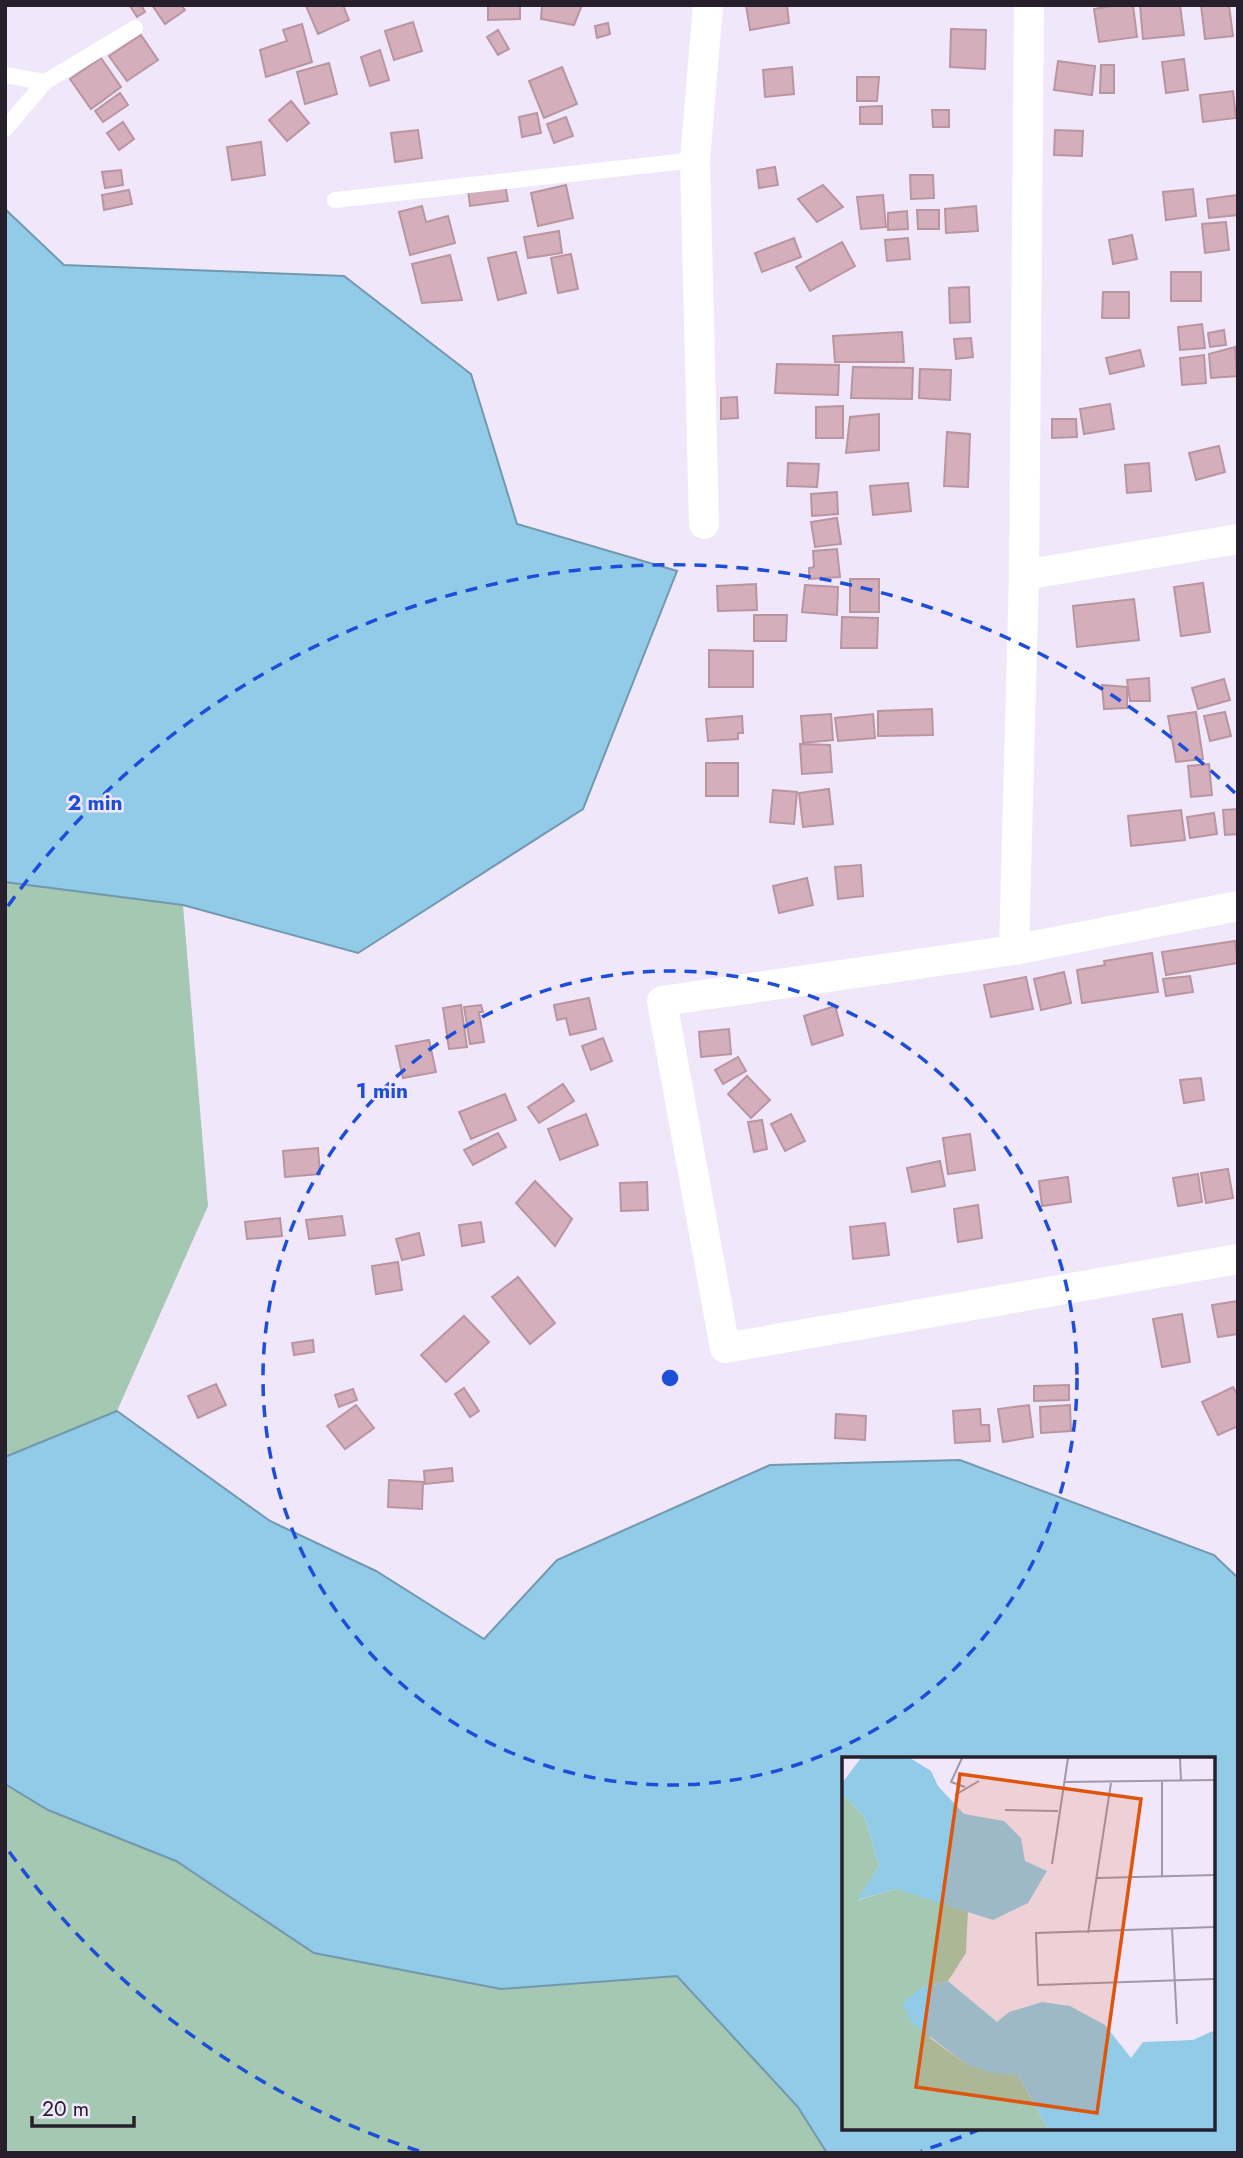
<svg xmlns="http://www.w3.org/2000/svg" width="1243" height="2158" font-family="Jost,sans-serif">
<rect width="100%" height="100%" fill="#f1e7fb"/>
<g fill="#a4c8b1">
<polygon points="5,882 183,905 208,1206 117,1411 5,1457"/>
<polygon points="5,1784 48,1810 176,1861 314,1953 677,1976 798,2107 827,2153 5,2153"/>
</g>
<g fill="#92cbe7" stroke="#7298af" stroke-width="2" fill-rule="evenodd">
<polygon points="5,209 64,265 344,276 471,374 517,524 677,571 583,809 358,953 183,905 5,882"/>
<path d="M 117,1411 L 270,1521 L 376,1571 L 484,1639 L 557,1560 L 770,1465 L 960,1460 L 1214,1555 L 1238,1578 L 1238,2153 L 827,2153 L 798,2107 L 677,1976 L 501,1989 L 314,1953 L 176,1861 L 48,1810 L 5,1784 L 5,1457 ZM 844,1759 L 1213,1759 L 1213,2128 L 844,2128 Z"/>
</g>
<g fill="#d4aebb" stroke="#b995a1" stroke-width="2">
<polygon points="141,5 145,12 137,17 130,6"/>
<polygon points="152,5 181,5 185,10 165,24"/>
<polygon points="343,5 349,20 318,34 306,6"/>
<polygon points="488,5 520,5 520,19 488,20"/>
<polygon points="542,5 582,5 574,25 541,19"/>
<polygon points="746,5 787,5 789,23 750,30"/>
<polygon points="1117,5 1133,5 1137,37 1099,42 1094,9"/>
<polygon points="1140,5 1180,5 1184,35 1143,39"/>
<polygon points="1201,5 1229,5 1233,36 1205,39"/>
<polygon points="413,22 422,51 394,60 385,31"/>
<polygon points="608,23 610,34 597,38 595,26"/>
<polygon points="302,24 312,62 266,77 260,50 287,41 283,30"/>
<polygon points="951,29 986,30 985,69 950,67"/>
<polygon points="498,30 509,49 498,55 487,37"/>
<polygon points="141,35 158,60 127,81 109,56"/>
<polygon points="380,50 389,80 370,86 361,57"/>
<polygon points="101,58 121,87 91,109 70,79"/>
<polygon points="1184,59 1188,90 1166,93 1162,62"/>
<polygon points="1058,61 1095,66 1092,95 1054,90"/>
<polygon points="329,63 337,94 305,104 297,72"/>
<polygon points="1101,65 1114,65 1114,93 1100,93"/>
<polygon points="562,67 577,104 544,118 529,81"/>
<polygon points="792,67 794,94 765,97 763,70"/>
<polygon points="857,77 879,77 877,101 857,101"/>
<polygon points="1233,91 1236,118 1203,122 1200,95"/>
<polygon points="120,93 128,105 103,122 95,111"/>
<polygon points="291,101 309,123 287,141 269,120"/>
<polygon points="882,106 882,124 860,124 860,107"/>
<polygon points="932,110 949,110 949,127 933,127"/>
<polygon points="537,113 541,133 522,137 519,117"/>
<polygon points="566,117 573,136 554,143 547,124"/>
<polygon points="123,122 134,139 119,150 107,133"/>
<polygon points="418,130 422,158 395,162 391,133"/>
<polygon points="1055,130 1083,131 1082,156 1054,155"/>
<polygon points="261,142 265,175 232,180 227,147"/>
<polygon points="775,167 778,185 759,188 757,170"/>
<polygon points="121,170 123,185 105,188 102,172"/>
<polygon points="910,175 933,175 934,198 911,199"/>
<polygon points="505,184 508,201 470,206 468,190"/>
<polygon points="566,185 573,218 538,226 531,193"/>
<polygon points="823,185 843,207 817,222 798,199"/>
<polygon points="1193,189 1196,216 1166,220 1163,192"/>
<polygon points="129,190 132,204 104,210 102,195"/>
<polygon points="883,195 886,227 861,229 857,197"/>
<polygon points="1238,195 1238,215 1209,218 1207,199"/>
<polygon points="422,206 426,222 448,216 455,243 410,255 399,212"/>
<polygon points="976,206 978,231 946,233 945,209"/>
<polygon points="917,210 939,210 939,229 918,229"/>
<polygon points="907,211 908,229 888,230 888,213"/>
<polygon points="1226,222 1229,250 1205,253 1202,224"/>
<polygon points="559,231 562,253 528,258 524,237"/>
<polygon points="1132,235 1137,259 1113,264 1109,240"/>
<polygon points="794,238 801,257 762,272 755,253"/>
<polygon points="908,238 910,259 887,261 885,240"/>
<polygon points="842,242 855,266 810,291 796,267"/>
<polygon points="516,252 526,293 498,300 488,258"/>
<polygon points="571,254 578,289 558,293 551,258"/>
<polygon points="450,255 462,300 422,303 412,264"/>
<rect x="1171" y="272" width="30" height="29"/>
<polygon points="969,287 970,322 950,323 949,288"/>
<polygon points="1103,292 1129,292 1129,318 1102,318"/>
<polygon points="1202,324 1205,348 1180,350 1178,327"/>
<polygon points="1224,330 1226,345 1210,347 1208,333"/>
<polygon points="902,332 904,362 835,362 833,336"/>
<polygon points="971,338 973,357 956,359 954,339"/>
<polygon points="1235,347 1237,376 1211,378 1209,354"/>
<polygon points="1140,350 1144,366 1110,374 1106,358"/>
<polygon points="1204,355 1206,383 1182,385 1180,358"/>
<polygon points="777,364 839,365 838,395 775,393"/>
<polygon points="853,367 913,368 912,399 851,398"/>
<polygon points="920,369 951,370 950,400 919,398"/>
<polygon points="737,397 738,418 721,419 721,398"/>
<polygon points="1110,404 1114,429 1084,434 1080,409"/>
<polygon points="843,406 843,438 816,438 816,407"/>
<polygon points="879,414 879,450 846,453 850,417"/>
<polygon points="1052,419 1076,419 1077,437 1052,438"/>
<polygon points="947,432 970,434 968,487 944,486"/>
<polygon points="1219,446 1225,472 1196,480 1189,453"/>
<polygon points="788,463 819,464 817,487 787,486"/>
<polygon points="1149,463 1151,491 1127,493 1125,465"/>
<polygon points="908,483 911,511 873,515 870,486"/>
<polygon points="837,492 838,514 812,516 811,494"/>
<polygon points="837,518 841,544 815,547 811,522"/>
<polygon points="837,549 840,577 809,579 809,568 814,567 813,551"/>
<rect x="850" y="579" width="29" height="33"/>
<polygon points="1203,583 1210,632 1181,636 1174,587"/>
<polygon points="756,584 757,610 718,611 717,586"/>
<polygon points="805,585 838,587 837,615 802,612"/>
<polygon points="1134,599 1139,640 1077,647 1073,606"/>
<polygon points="754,615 787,615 786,641 754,641"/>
<polygon points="842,617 878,618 877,648 841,648"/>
<polygon points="709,650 753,651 753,687 709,687"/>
<polygon points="1149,678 1150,701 1130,701 1127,680"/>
<polygon points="1224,679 1230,700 1198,709 1192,688"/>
<polygon points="1102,685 1127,687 1127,708 1104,709"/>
<polygon points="932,709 933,735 878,736 878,711"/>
<polygon points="1196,712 1203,759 1176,762 1168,716"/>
<polygon points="1225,712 1231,736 1210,741 1204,716"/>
<polygon points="831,714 833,740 803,743 801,716"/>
<polygon points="873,714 875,738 838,741 835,718"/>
<polygon points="742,716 743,733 738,733 738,739 708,741 706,719"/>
<polygon points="800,744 830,745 832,772 802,774"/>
<rect x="706" y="763" width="32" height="33"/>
<polygon points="1209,764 1212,795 1191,797 1188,766"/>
<polygon points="829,789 833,824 803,827 799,793"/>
<polygon points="773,790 797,792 794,824 770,822"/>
<polygon points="1238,809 1238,834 1225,835 1223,810"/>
<polygon points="1181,810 1185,840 1131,846 1128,816"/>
<polygon points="1214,813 1217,834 1190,838 1187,817"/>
<polygon points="861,865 863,896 838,899 835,867"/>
<polygon points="807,878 813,905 779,913 773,886"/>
<polygon points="1235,941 1238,963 1166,975 1162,952"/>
<polygon points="1152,953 1158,992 1082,1003 1077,970 1105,965 1104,961"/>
<polygon points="1064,972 1071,1003 1041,1010 1034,979"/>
<polygon points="1190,976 1193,992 1166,996 1163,979"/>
<polygon points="1026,977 1033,1009 991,1017 984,985"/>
<polygon points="589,998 596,1029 570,1035 566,1018 557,1020 554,1005"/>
<polygon points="461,1005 467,1047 449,1049 443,1008"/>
<polygon points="481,1005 483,1012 479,1012 484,1042 470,1044 464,1007"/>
<polygon points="835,1006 843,1035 812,1045 804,1016"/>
<polygon points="729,1029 731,1054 701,1057 699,1032"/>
<polygon points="603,1038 612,1061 591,1070 582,1046"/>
<polygon points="429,1040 436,1072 403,1078 396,1046"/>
<polygon points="738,1057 746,1071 723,1084 715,1070"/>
<polygon points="747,1076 770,1100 751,1118 728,1094"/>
<polygon points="1201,1078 1204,1100 1184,1103 1180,1080"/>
<polygon points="563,1084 574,1101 539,1123 528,1107"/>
<polygon points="505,1094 516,1120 471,1139 459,1112"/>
<polygon points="586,1114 598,1145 560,1160 548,1129"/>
<polygon points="791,1114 805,1141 785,1151 771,1124"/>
<polygon points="762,1120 767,1149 754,1152 748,1122"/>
<polygon points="498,1133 506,1147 473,1165 464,1150"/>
<polygon points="970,1134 975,1170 948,1174 943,1138"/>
<polygon points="318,1148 320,1174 285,1177 283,1151"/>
<polygon points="940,1161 945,1186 912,1192 907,1168"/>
<polygon points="1228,1169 1233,1198 1206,1203 1201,1173"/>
<polygon points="1198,1174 1202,1202 1178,1206 1173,1178"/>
<polygon points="1068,1177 1071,1202 1042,1206 1039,1181"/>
<polygon points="535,1181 572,1219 555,1246 516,1203"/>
<polygon points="647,1182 648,1210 621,1211 620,1183"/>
<polygon points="978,1205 982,1238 958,1242 954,1209"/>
<polygon points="342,1216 345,1235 309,1239 306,1220"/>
<polygon points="280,1218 282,1236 247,1239 245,1222"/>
<polygon points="481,1222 484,1242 462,1246 459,1225"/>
<polygon points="885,1223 889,1255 853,1259 850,1227"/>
<polygon points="419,1233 424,1255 402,1260 396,1239"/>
<polygon points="398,1262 402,1290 376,1294 372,1266"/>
<polygon points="518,1277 555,1323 530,1344 492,1297"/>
<polygon points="1238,1301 1238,1334 1218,1337 1212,1305"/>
<polygon points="1182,1314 1190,1362 1162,1367 1153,1319"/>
<polygon points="464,1316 489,1342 446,1382 421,1355"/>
<polygon points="313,1340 314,1352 294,1355 292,1343"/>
<polygon points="216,1384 226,1405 198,1418 188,1396"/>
<polygon points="1069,1385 1069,1400 1034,1401 1034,1386"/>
<polygon points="1233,1387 1238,1396 1238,1426 1218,1435 1202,1402"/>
<polygon points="464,1388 479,1411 470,1417 455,1394"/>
<polygon points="353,1389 357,1400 339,1407 335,1395"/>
<polygon points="356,1405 374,1428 345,1449 327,1426"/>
<polygon points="1029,1405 1033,1437 1003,1442 998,1409"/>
<polygon points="1070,1405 1071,1431 1041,1433 1040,1407"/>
<polygon points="980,1409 981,1425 989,1425 990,1441 955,1443 953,1411"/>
<polygon points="836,1414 866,1416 865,1440 835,1438"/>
<polygon points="452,1468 453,1481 425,1484 424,1471"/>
<polygon points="389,1480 423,1482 422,1509 388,1507"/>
</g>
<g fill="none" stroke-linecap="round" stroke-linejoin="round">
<g stroke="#fff" stroke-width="16">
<polyline points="5,75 45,82"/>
<polyline points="5,129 45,82 135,28"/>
<polyline points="335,200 695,160"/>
</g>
<g stroke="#fff" stroke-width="30">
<polyline points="704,524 695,160 708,5"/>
<polyline points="1024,575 1238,539"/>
<polyline points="1238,906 1014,950 662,1001 725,1348 1238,1259"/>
<polyline points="1014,950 1024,575 1029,5"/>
</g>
</g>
<g fill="none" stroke="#1d4ed8" stroke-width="3.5" stroke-dasharray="12 9">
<circle cx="670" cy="1378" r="407"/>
<path d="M981 2129A813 813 0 0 1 921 2151M419 2151A813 813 0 0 1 8 1850M8 906A813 813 0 0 1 1235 793"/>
</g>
<g transform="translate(842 1757)">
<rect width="373" height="373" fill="#f1e7fb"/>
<path d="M 0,36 L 23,61 L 37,109 L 16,143 L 54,132 L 126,152 L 124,196 L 106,224 L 79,231 L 88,281 L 124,307 L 176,318 L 206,372 L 0,372 Z" fill="#a4c8b1"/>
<path d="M 19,1 L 68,1 L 89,14 L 96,29 L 122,57 L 162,64 L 179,81 L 183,104 L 205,114 L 186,146 L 151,163 L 54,132 L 15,143 L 37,109 L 23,61 L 0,36 L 0,26 ZM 106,224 L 155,265 L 167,255 L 200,245 L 228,249 L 263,268 L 289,301 L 301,285 L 351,283 L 373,273 L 373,372 L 206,372 L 176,318 L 150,316 L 124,307 L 70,266 L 60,247 L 79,231 Z" fill="#92cbe7"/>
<path fill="none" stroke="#a097a8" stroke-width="2" d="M 120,1 L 109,25 L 123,30M 338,1 L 339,24M 222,25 L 373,23M 320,25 L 320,120M 113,38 L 137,24M 163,53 L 216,54M 210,107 L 226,1M 255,121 L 373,118M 373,170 L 194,176 L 196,228 L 373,222M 330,171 L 335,267M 246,176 L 269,26"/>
<path fill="#de560e" fill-opacity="0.15" stroke="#de560e" stroke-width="3.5" d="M 118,17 L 299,42 L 255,356 L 74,330 Z"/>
<rect width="373" height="373" fill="none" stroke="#27202c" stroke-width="3.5"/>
</g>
<circle cx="670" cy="1378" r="10" fill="#1d4ed8" stroke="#f1e7fb" stroke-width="3.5"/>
<g font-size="21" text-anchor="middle" font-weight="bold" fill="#1d4ed8" stroke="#f1e7fb" stroke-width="5" stroke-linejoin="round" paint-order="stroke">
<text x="95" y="810">2 min</text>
<text x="382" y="1098">1 min</text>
</g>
<rect width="1243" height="2158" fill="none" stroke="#27202c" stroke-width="14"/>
<path d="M32 2116v10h102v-10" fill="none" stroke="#27202c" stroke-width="3.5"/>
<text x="42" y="2116" font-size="21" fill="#27202c" stroke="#f1e7fb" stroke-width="5" paint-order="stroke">20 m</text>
</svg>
